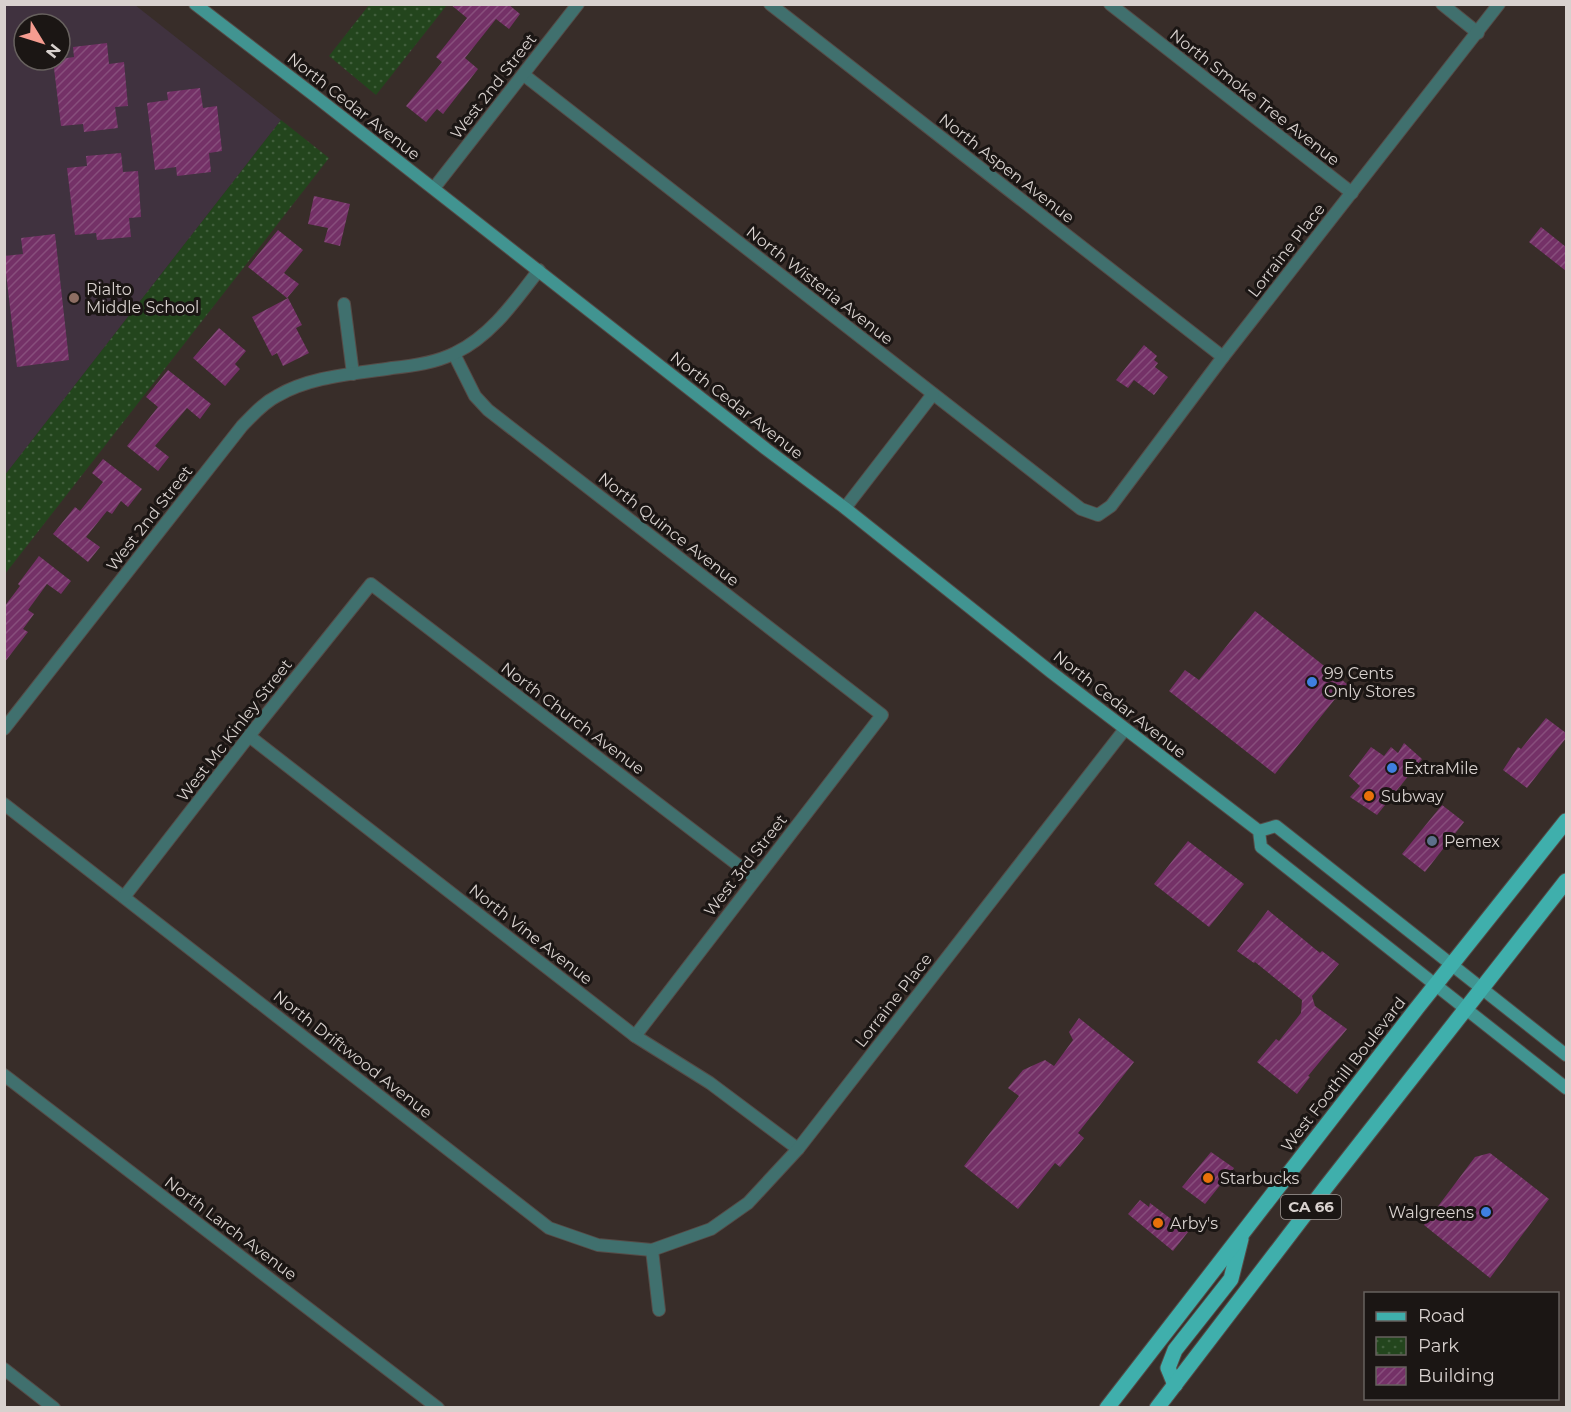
<svg xmlns="http://www.w3.org/2000/svg" width="1571" height="1412" font-family="Montserrat,sans-serif">
<defs>
<pattern id="park-dots" width="8" height="8" patternUnits="userSpaceOnUse" patternTransform="scale(1.5)"><rect width="8" height="8" fill="#23451d"/><path d="M2 2h.1M6 6h.1" fill="none" stroke="#425f3d" stroke-width="1.8" stroke-linecap="round"/></pattern>
<pattern id="building-hatch" width="6" height="6" patternUnits="userSpaceOnUse" patternTransform="scale(1.5)"><rect width="6" height="6" fill="#743167"/><path d="M-1 1l2-2M0 6l6-6M5 7l2-2" fill="none" stroke="#874e7c"/></pattern>
</defs>
<rect width="100%" height="100%" fill="#382d29"/>
<path fill="#40323f" fill-rule="evenodd" d="M 5,5 L 135,5 L 281,120 L 5,475 ZM 24,24 L 60,24 L 60,60 L 24,60 Z"/>
<g fill="url(#park-dots)">
<polygon points="369,5 447,5 376,95 329,56"/>
<polygon points="281,120 329,158 5,574 5,475"/>
</g>
<g fill="url(#building-hatch)">
<polygon points="450,4 508,4 520,14 509,29 496,19 465,58 478,69 443,114 437,109 426,122 406,106 442,62 436,57 467,18"/>
<polygon points="107,43 109,64 124,62 128,106 115,107 118,128 84,132 83,124 61,126 53,60 74,57 73,47"/>
<polygon points="200,88 203,108 217,106 222,151 209,153 211,172 177,176 176,167 155,170 147,103 168,100 167,92"/>
<polygon points="121,153 123,172 138,171 141,217 129,218 131,237 97,240 96,233 75,235 67,168 87,166 86,156"/>
<polygon points="314,196 350,204 340,246 324,242 328,228 308,224"/>
<polygon points="1541,227 1566,247 1566,271 1529,242"/>
<polygon points="278,230 303,250 284,273 299,284 287,298 248,267"/>
<polygon points="55,234 69,360 17,367 4,256 23,254 21,238"/>
<polygon points="288,298 302,325 296,328 309,353 283,366 277,353 272,356 252,317"/>
<polygon points="219,328 246,351 235,364 240,369 225,386 193,358"/>
<polygon points="1144,345 1157,356 1154,360 1158,363 1155,367 1168,377 1154,395 1134,380 1128,388 1116,380"/>
<polygon points="168,370 211,404 200,419 187,408 155,446 169,457 158,471 127,446 158,407 146,397"/>
<polygon points="103,459 142,489 128,507 121,501 112,514 107,511 86,537 100,547 88,562 53,534 75,507 80,511 103,482 92,473"/>
<polygon points="39,556 71,581 61,594 47,584 28,610 34,614 23,629 28,632 4,663 4,607 20,586 18,584"/>
<polygon points="1255,611 1347,684 1275,774 1169,691 1185,670 1199,680"/>
<polygon points="1546,718 1566,733 1566,738 1527,788 1503,770 1518,747 1521,749"/>
<polygon points="1404,743 1422,759 1377,815 1350,797 1360,786 1349,776 1371,747 1384,756 1391,747 1398,753"/>
<polygon points="1442,805 1464,822 1425,872 1402,854"/>
<polygon points="1188,841 1244,884 1209,927 1154,884"/>
<polygon points="1268,910 1320,953 1322,951 1339,964 1312,996 1315,1006 1347,1029 1308,1076 1310,1077 1297,1094 1257,1062 1276,1039 1279,1041 1301,1013 1302,1000 1255,962 1254,963 1237,951"/>
<polygon points="1079,1018 1134,1062 1078,1133 1084,1138 1060,1167 1055,1163 1018,1209 964,1166 1019,1096 1008,1088 1023,1070 1045,1060 1054,1066 1073,1040 1069,1032"/>
<polygon points="1211,1152 1234,1168 1205,1204 1182,1187"/>
<polygon points="1490,1153 1549,1199 1490,1278 1424,1225 1475,1157"/>
<polygon points="1140,1200 1149,1207 1150,1203 1188,1232 1173,1251 1128,1214"/>
</g>
<g fill="none" stroke-linecap="round" stroke-linejoin="round">
<defs>
<g id="street">
<polyline points="770,4 1223,357"/>
<polyline points="1110,4 1352,193"/>
<polyline points="1442,4 1478,33"/>
<polyline points="524,75 1081,509 1098,515 1111,506 1223,357 1499,4"/>
<polyline points="434,188 578,4"/>
<polyline points="344,304 353,374"/>
<polyline points="454,354 475,396 488,410 882,715 635,1036"/>
<polyline points="845,508 933,394"/>
<path d="M 4,729 L 242,426 C 253,415 263,403 277,396 C 311,376 354,374 392,368 C 413,366 435,363 455,353 C 491,336 515,301 539,270"/>
<polyline points="249,736 635,1036 710,1083 798,1149"/>
<polyline points="4,804 549,1228 598,1245 652,1250 711,1229 748,1203 798,1149 1125,729"/>
<polyline points="124,897 249,736 371,584 755,878"/>
<polyline points="4,1075 438,1408"/>
<polyline points="652,1250 659,1310"/>
<polyline points="4,1369 54,1408"/>
</g>
<g id="secondary">
<polyline points="195,4 315,96 766,449 845,508 1051,672 1259,831 1261,847 1566,1088"/>
<polyline points="1259,831 1276,826 1566,1055"/>
</g>
<g id="primary">
<polyline points="1175,1385 1168,1368 1175,1350 1231,1279 1241,1239"/>
<polyline points="1107,1408 1417,1008 1566,821"/>
<polyline points="1157,1408 1326,1187 1566,881"/>
</g>
</defs>
<use href="#street" stroke="#554b47" stroke-width="14"/>
<use href="#secondary" stroke="#554b47" stroke-width="14"/>
<use href="#primary" stroke="#554b47" stroke-width="17"/>
<use href="#street" stroke="#40706e" stroke-width="12"/>
<use href="#secondary" stroke="#419491" stroke-width="12"/>
<use href="#primary" stroke="#3fafac" stroke-width="15"/>
</g>
<circle fill="#8d6e63" stroke="#1b1614" stroke-width="2" cx="74" cy="298" r="6"/>
<g fill="#3f7fe0" stroke="#1b1614" stroke-width="2">
<circle cx="1312" cy="682" r="6"/>
<circle cx="1392" cy="768" r="6"/>
<circle cx="1486" cy="1212" r="6"/>
</g>
<g fill="#e8710a" stroke="#1b1614" stroke-width="2">
<circle cx="1369" cy="796" r="6"/>
<circle cx="1208" cy="1178" r="6"/>
<circle cx="1158" cy="1223" r="6"/>
</g>
<circle fill="#5c6f8a" stroke="#1b1614" stroke-width="2" cx="1432" cy="841" r="6"/>
<g text-anchor="middle" stroke-width="6" stroke-linejoin="round" paint-order="stroke">
<rect fill="#1b1614" stroke="#9f9996" stroke-width="1.5" x="1281" y="1195" width="60" height="24" rx="4.5"/>
<g font-size="15" font-weight="bold" fill="#d8d1ce">
<text x="1311" y="1212">CA 66</text>
</g>
<g font-size="16" fill="#d8d1ce" stroke="#1b1614">
<text transform="translate(493 86) rotate(-52)" y="6">West 2nd Street</text>
<text transform="translate(1255 97) rotate(38)" y="6">North Smoke Tree Avenue</text>
<text transform="translate(354 106) rotate(38)" y="6">North Cedar Avenue</text>
<text transform="translate(1007 168) rotate(38)" y="6">North Aspen Avenue</text>
<text transform="translate(1286 250) rotate(-52)" y="6">Lorraine Place</text>
<text transform="translate(820 285) rotate(38)" y="6">North Wisteria Avenue</text>
<text transform="translate(737 405) rotate(38)" y="6">North Cedar Avenue</text>
<text transform="translate(149 518) rotate(-52)" y="6">West 2nd Street</text>
<text transform="translate(669 529) rotate(38)" y="6">North Quince Avenue</text>
<text transform="translate(1120 704) rotate(38)" y="6">North Cedar Avenue</text>
<text transform="translate(573 718) rotate(37)" y="6">North Church Avenue</text>
<text transform="translate(234 730) rotate(-52)" y="6">West Mc Kinley Street</text>
<text transform="translate(745 865) rotate(-52)" y="6">West 3rd Street</text>
<text transform="translate(531 934) rotate(38)" y="6">North Vine Avenue</text>
<text transform="translate(893 1000) rotate(-52)" y="6">Lorraine Place</text>
<text transform="translate(353 1054) rotate(38)" y="6">North Driftwood Avenue</text>
<text transform="translate(1343 1074) rotate(-52)" y="6">West Foothill Boulevard</text>
<text transform="translate(231 1228) rotate(37)" y="6">North Larch Avenue</text>
</g>
<g font-size="16" fill="#d8d1ce" stroke="#1b1614" text-anchor="start">
<text x="86" y="295">Rialto<tspan x="86" dy="18">Middle School</tspan></text>
<text x="1324" y="679">99 Cents<tspan x="1324" dy="18">Only Stores</tspan></text>
<text x="1404" y="774">ExtraMile</text>
<text x="1381" y="802">Subway</text>
<text x="1444" y="847">Pemex</text>
<text x="1220" y="1184">Starbucks</text>
<text x="1474" y="1218" text-anchor="end">Walgreens</text>
<text x="1170" y="1229">Arby's</text>
</g>
</g>
<rect width="1571" height="1412" fill="none" stroke="#d8d1ce" stroke-width="12"/>
<rect x="1364" y="1292" width="195" height="108" fill="#1b1614" stroke="#67615e" stroke-width="1.5"/>
<rect x="1376" y="1312" width="30" height="9" fill="#3fafac" stroke="#67615e" stroke-width="1.5"/>
<text x="1418" y="1322" font-size="18" fill="#d8d1ce">Road</text>
<rect x="1376" y="1337" width="30" height="18" fill="url(#park-dots)" stroke="#67615e" stroke-width="1.5"/>
<text x="1418" y="1352" font-size="18" fill="#d8d1ce">Park</text>
<rect x="1376" y="1367" width="30" height="18" fill="url(#building-hatch)" stroke="#67615e" stroke-width="1.5"/>
<text x="1418" y="1382" font-size="18" fill="#d8d1ce">Building</text>
<g transform="translate(42 42) rotate(128)"><circle r="28" fill="#1b1614" stroke="#67615e" stroke-width="1.5"/>
<path d="M0-4.5L10 22L0 15L-10 22Z" fill="#f59c90"/>
<text y="-9" font-size="16" font-weight="bold" text-anchor="middle" fill="#d8d1ce">N</text>
</g>
</svg>
